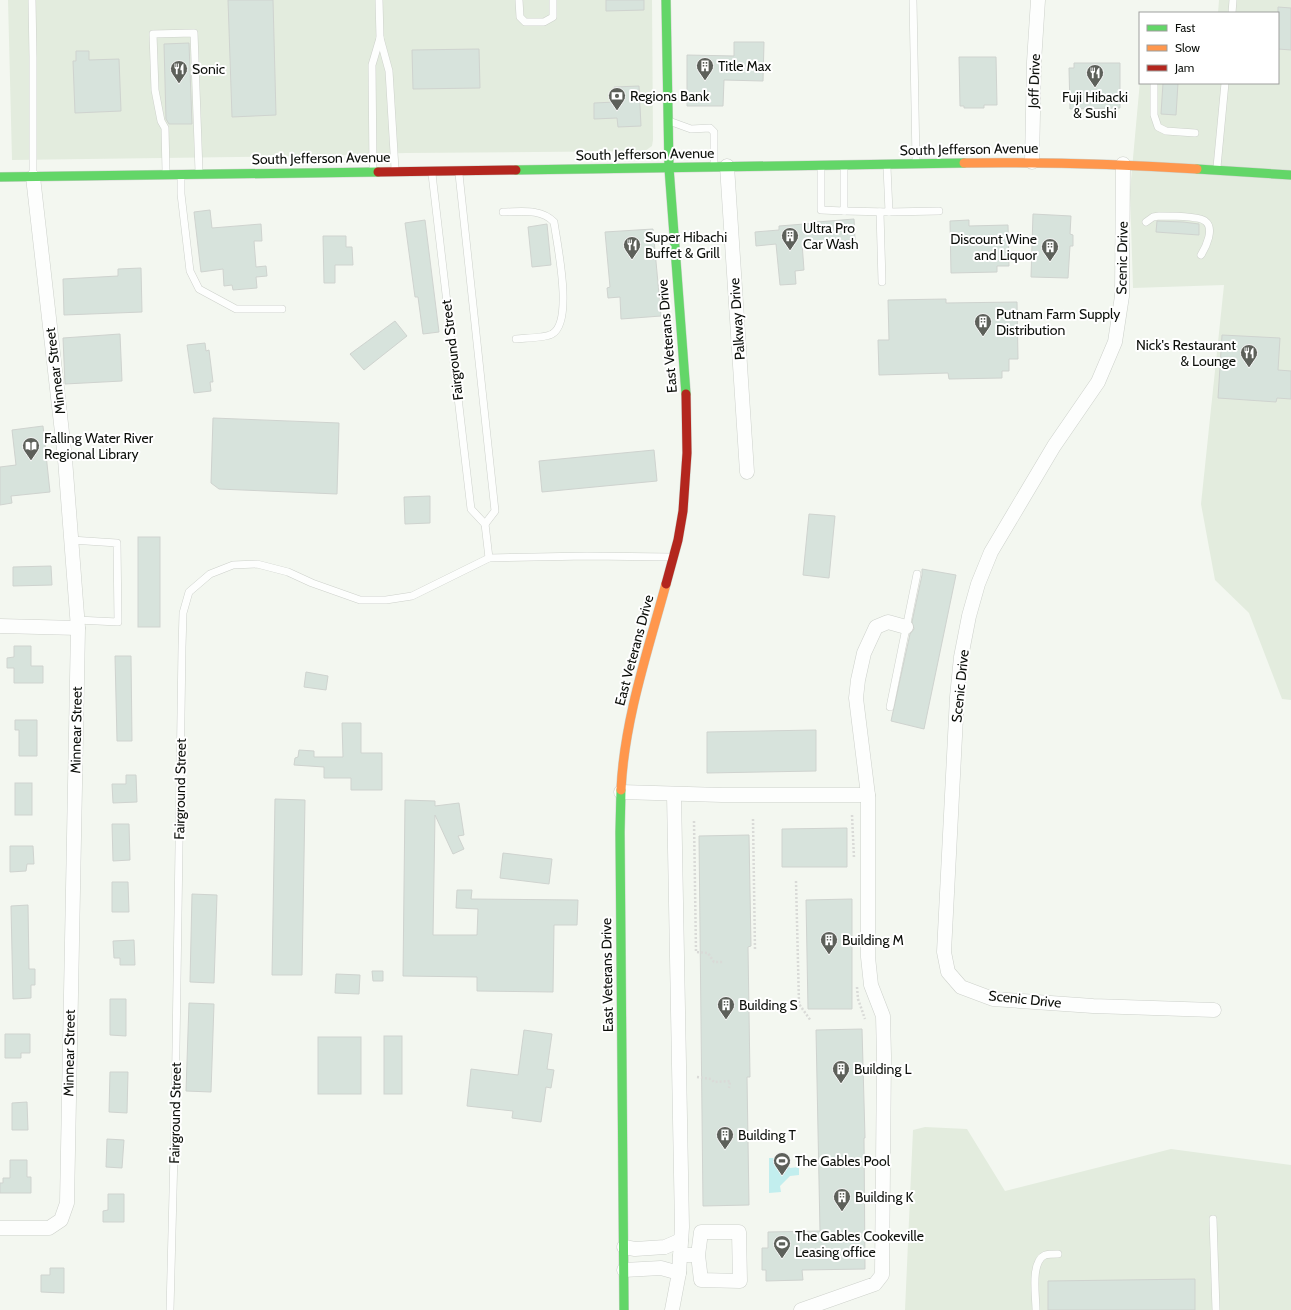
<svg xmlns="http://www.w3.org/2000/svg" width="1291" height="1310" font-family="Cabin,sans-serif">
<rect width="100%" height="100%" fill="#f3f7f0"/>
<g fill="#e3ecde">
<polygon points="8,0 652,0 653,140 652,146 645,151 406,153 309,156 12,160"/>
<polygon points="1219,0 1291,0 1291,700 1282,699 1249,613 1215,580 1201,504 1224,285 1133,288 1130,191 1140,81 1140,83 1278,83 1278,13 1218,13"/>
<polygon points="925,1127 967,1129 1005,1191 1171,1149 1291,1165 1291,1310 905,1310 913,1130"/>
</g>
<polygon fill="#c2eeee" points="769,1158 782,1158 790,1168 799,1167 799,1175 790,1176 780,1186 781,1192 769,1193"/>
<g fill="#d7e3dc" stroke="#cfd3cf">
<polygon points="228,0 273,0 276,115 232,117"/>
<polygon points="606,0 644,0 644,10 606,11"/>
<polygon points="1278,7 1291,8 1291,50 1278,49"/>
<polygon points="734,42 764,42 763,81 724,80 723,106 687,106 687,55 734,56"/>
<polygon points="189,43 192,124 169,124 166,119 164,44"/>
<polygon points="479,49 480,88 413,89 412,50"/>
<polygon points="76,51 89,51 89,60 119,59 121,111 75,113 73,61 76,61"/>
<polygon points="959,57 996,57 997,105 984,105 984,108 964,108 964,106 960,106"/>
<polygon points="1074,63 1120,63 1120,108 1070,109 1069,68 1074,68"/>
<polygon points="1163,83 1178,83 1176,115 1161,114"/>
<polygon points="639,86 641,126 618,127 617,118 594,119 594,103 615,102 614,87"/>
<polygon points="210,210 212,228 261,224 262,241 254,241 256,267 266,266 267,276 256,277 257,288 233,290 232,285 224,286 223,269 201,272 194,212"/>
<polygon points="1033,214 1071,216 1070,234 1073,235 1073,246 1070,246 1068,278 1031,277"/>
<polygon points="854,219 855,240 802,243 804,270 795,271 796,284 780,285 776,244 756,246 755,232 779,230 779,226 817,223 817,222"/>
<polygon points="425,220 439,332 423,334 418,297 415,297 405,223"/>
<polygon points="969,220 969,226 1008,225 1009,266 997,266 997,272 951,273 950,221"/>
<polygon points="1157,221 1183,222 1199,224 1199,235 1156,232"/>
<polygon points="547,224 551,265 532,267 528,227"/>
<polygon points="653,229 661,316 621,319 620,297 608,298 607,288 610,287 605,232"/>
<polygon points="323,236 346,236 346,247 352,247 353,265 335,265 335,283 324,283"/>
<polygon points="141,268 142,312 64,315 63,279 118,276 118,269"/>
<polygon points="946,299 946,303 1017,302 1018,359 1009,359 1009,371 1002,371 1002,378 949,379 948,373 879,375 878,340 889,340 888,300"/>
<polygon points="395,321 407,336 364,370 350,354"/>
<polygon points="120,334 122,381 65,384 63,338"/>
<polygon points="1222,335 1280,338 1278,370 1291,371 1291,399 1277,398 1276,402 1218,398"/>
<polygon points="205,343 206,351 209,350 213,382 210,382 211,391 194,393 187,345"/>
<polygon points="213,418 339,423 337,494 219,489 211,483"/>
<polygon points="43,426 50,492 11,496 12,503 0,505 0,467 16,465 12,430"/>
<polygon points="654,450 657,481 542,492 539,461"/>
<polygon points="430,496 430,523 405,524 404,497"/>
<polygon points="809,514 835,516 829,578 803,575"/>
<rect x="138" y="537" width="22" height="90"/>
<polygon points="51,566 52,585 13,586 13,567"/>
<polygon points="922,569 956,575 924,729 891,721 910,634 914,629 912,622 922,575"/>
<polygon points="14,646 31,646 31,666 43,666 43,683 14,683 14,668 7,668 7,658 14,657"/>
<polygon points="115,656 131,656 132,741 117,741"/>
<polygon points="306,672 328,676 326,690 304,687"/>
<polygon points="15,720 37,720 37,756 19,756 19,730 15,730"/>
<polygon points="342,723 361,723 361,753 382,753 382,790 351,790 351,778 324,778 324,767 294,765 295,758 298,757 299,750 314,751 314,757 343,757"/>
<polygon points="816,730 816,771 707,773 707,732"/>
<polygon points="126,775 136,775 137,802 113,803 112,784 126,784"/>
<rect x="15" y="783" width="17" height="32"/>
<polygon points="275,799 305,800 302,975 272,975"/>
<polygon points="405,800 435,801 435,806 459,803 464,835 458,836 464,849 453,854 435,815 433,935 477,935 478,909 456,908 457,890 472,890 471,899 578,900 577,925 554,925 553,992 477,991 477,977 403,976"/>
<polygon points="112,824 129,824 130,860 113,861"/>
<polygon points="847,828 847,867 782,867 782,829"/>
<polygon points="749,835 751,946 748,947 750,1077 747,1077 749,1205 703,1206 699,836"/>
<polygon points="10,846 33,846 34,864 27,864 26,871 10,872"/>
<polygon points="503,853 552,859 549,884 500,878"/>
<polygon points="112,882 128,882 129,912 112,912"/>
<polygon points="192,894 217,895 214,983 190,982"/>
<polygon points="852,899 852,1009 808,1009 806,900"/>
<polygon points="28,905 29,969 35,969 35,985 31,985 31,998 13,999 11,906"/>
<polygon points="134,940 135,965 120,965 120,958 114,958 113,941"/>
<polygon points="372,971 383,971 383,981 373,981"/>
<polygon points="336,974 360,975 359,994 335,993"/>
<polygon points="110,999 126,999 126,1036 110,1035"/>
<polygon points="189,1003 214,1004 211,1092 186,1091"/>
<polygon points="862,1029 865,1138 864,1138 865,1269 802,1270 803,1280 766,1281 766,1270 762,1270 762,1248 768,1248 768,1232 820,1231 816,1030"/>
<polygon points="524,1030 552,1034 547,1069 554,1070 551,1088 546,1087 541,1122 512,1118 513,1111 467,1106 471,1069 518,1075"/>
<polygon points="5,1034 30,1034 30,1053 21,1053 21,1058 5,1058"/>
<rect x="384" y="1036" width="18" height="58"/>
<rect x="318" y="1037" width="43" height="57"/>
<polygon points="110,1072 128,1072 127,1113 109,1112"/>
<polygon points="27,1102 28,1130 12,1130 12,1103"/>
<polygon points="107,1139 124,1140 122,1168 106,1167"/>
<polygon points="10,1160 27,1160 27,1177 31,1177 31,1193 0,1193 0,1183 3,1183 3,1178 10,1178"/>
<polygon points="108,1194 124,1194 124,1222 103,1222 103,1211 108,1210"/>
<polygon points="50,1268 64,1268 64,1293 41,1292 41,1275 50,1275"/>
<polygon points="1195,1279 1195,1310 1048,1310 1048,1281"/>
</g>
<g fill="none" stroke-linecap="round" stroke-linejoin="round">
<defs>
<g id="lane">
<polyline points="32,0 33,57 33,174"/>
<polyline points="379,0 380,38 389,71 395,169"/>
<polyline points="519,0 520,17 525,22 544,22 553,17 553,0"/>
<polyline points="913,0 916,161"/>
<polyline points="1232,13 1233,0"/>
<polyline points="1154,83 1154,115 1158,127 1166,131 1195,133"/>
<polyline points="669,121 691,129 710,128 714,132 714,164"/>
<polyline points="821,167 821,210 844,211 844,168"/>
<polyline points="1217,167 1225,83"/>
<polyline points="373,169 372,65 380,38"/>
<polyline points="166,172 165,128 161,121 155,90 153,34 194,33 199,172"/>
<polyline points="432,174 471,509 485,524 489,558"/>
<polyline points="459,174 495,511 485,524"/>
<polyline points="181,177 181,194 190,271 199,289 236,309 282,309"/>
<polyline points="844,211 889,212 887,167"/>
<path d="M 503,212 C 520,212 541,208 554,222 C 557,244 574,322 552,334 C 546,338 524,338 516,339"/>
<polyline points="880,212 882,282"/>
<polyline points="889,212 939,211"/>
<path d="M 1146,222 L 1153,217 L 1159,216 C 1168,216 1199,216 1205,221 C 1215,228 1206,247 1201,255"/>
<polyline points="71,540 117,543 118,622 77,620"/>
<polyline points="890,707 917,574"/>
<polyline points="1213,1219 1216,1310"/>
<polyline points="170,1310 175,1114 182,647 183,613 189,592 210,574 233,565 257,564 288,572 312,583 360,600 386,600 412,596 489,558 587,556 672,557"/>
<path d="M 1036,1310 C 1036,1296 1030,1262 1045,1255 C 1048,1254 1054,1254 1058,1254"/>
</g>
<g id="street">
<polyline points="1032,162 1034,62 1038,0"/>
<polyline points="1123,164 1122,296 1115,342 1098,382 1054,446 991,552 978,584 969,616 961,657 957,697 944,952 948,972 961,987 993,999 1093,1006 1214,1010"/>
<polyline points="727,166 747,472"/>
<polyline points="0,626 78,628"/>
<polyline points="621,792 722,795 868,795"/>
<polyline points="674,794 682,1227 679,1273"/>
<polyline points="0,1228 49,1228 61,1220 67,1203 78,628 65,459 33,177"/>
<polyline points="624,1247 635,1249 665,1247 681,1240"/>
<polyline points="680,1255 698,1255 701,1280 740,1281 739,1232 701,1232 698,1255"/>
<polyline points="624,1270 661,1268 679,1273 672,1310"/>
<polyline points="801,1310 875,1284 882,1275 884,1056 883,1016 871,985 868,957 868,795 856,698 858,680 864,653 876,627 888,622 906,627"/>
</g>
<g id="fast">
<polyline points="666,0 669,168 686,394"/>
<polyline points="1197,169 1291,175"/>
<polyline points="516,170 964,163"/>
<polyline points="0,177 378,172"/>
<polyline points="621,790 620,832 624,1310"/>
</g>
<g id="slow">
<path d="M 964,163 C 1042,162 1120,164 1197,169"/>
<path d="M 621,790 C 624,721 648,650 666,584"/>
</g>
<g id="jam">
<polyline points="378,172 516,170"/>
<polyline points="666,584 678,540 683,511 687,453 686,394"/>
</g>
</defs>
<use href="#lane" stroke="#cdd1cb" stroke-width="8"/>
<use href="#street" stroke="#cdd1cb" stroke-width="15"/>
<use href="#fast" stroke="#cdd1cb" stroke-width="10"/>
<use href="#slow" stroke="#cdd1cb" stroke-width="10"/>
<use href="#jam" stroke="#cdd1cb" stroke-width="10"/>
<g stroke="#d9dad7" stroke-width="2.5" stroke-dasharray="2 2" stroke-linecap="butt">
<polyline points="852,815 854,858"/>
<polyline points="753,819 755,951"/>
<polyline points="694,821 696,952 708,953 714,962 723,962"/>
<polyline points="796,881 799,1004 811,1021"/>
<polyline points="857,987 858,999 865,1019"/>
<polyline points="697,1077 711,1079 714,1082 730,1081 729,1088"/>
</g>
<use href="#lane" stroke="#fdfefd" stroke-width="7"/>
<use href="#street" stroke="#fdfefd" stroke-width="14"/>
<use href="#fast" stroke="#63d668" stroke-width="9"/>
<use href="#slow" stroke="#ff974d" stroke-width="9"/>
<use href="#jam" stroke="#b3261e" stroke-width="9"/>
</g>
<defs>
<symbol id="building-pin" viewBox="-11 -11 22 30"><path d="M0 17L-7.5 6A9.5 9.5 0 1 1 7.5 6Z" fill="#5d605a" stroke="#fff"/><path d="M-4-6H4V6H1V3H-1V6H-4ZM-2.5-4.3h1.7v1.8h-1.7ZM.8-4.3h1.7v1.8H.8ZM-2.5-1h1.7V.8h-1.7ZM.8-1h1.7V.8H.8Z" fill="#fff"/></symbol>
<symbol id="restaurant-pin" viewBox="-11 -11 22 30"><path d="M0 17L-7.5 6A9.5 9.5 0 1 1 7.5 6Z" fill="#5d605a" stroke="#fff"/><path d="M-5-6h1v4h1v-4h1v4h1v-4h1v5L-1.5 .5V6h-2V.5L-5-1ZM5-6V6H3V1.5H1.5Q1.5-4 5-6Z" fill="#fff"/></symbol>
<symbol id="bank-pin" viewBox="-11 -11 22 30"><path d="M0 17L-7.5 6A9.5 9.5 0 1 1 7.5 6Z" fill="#5d605a" stroke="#fff"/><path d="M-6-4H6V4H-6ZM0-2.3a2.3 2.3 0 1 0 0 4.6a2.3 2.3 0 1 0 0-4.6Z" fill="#fff"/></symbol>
<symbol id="library-pin" viewBox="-11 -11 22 30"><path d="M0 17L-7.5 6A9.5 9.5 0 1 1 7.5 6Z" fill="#5d605a" stroke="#fff"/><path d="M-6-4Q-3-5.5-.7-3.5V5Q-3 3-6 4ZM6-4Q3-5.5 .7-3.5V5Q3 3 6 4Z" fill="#fff"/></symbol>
<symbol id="stadium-pin" viewBox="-11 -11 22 30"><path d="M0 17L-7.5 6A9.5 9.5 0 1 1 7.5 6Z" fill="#5d605a" stroke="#fff"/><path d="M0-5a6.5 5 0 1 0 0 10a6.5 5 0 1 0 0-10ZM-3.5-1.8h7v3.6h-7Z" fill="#fff"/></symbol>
</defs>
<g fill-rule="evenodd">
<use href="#building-pin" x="695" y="56" width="20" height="27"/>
<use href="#restaurant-pin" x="169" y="59" width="20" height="27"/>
<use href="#restaurant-pin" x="1085" y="63" width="20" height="27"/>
<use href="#bank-pin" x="607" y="86" width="20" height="27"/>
<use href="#building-pin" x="780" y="226" width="20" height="27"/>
<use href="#restaurant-pin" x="622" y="235" width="20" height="27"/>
<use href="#building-pin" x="1040" y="237" width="20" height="27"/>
<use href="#building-pin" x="973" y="312" width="20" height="27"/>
<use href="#restaurant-pin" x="1239" y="343" width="20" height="27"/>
<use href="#library-pin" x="21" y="436" width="20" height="27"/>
<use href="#building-pin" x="819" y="930" width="20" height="27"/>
<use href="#building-pin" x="716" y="995" width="20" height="27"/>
<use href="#building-pin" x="831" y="1059" width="20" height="27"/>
<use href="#building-pin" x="715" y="1125" width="20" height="27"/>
<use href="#stadium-pin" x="772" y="1151" width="20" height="27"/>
<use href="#building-pin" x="832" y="1187" width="20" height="27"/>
<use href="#stadium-pin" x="772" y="1234" width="20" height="27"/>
</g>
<g text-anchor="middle" stroke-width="4" stroke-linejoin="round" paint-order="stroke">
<g font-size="14" fill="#0c0f0a" stroke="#fff" text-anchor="start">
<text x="718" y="71">Title Max</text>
<text x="192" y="74">Sonic</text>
<text x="630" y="101">Regions Bank</text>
<text x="1095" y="102" text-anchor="middle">Fuji Hibacki<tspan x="1095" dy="16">&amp; Sushi</tspan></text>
<text x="803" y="233">Ultra Pro<tspan x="803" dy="16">Car Wash</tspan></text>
<text x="645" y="242">Super Hibachi<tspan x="645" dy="16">Buffet &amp; Grill</tspan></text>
<text x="1037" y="244" text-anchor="end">Discount Wine<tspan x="1037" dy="16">and Liquor</tspan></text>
<text x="996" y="319">Putnam Farm Supply<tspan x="996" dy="16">Distribution</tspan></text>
<text x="1236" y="350" text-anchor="end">Nick's Restaurant<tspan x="1236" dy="16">&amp; Lounge</tspan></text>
<text x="44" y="443">Falling Water River<tspan x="44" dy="16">Regional Library</tspan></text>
<text x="842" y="945">Building M</text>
<text x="739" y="1010">Building S</text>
<text x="854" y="1074">Building L</text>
<text x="738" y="1140">Building T</text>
<text x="795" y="1166">The Gables Pool</text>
<text x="855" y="1202">Building K</text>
<text x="795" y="1241">The Gables Cookeville<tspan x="795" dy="16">Leasing office</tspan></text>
</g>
<g font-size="14" fill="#0c0f0a" stroke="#fff">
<text transform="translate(1034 81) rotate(-88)" y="5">Joff Drive</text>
<text transform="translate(969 149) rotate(-1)" y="5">South Jefferson Avenue</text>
<text transform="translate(645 154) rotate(-1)" y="5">South Jefferson Avenue</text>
<text transform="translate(321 158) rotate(-1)" y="5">South Jefferson Avenue</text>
<text transform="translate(1122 258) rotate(-89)" y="5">Scenic Drive</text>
<text transform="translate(737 319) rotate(-94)" y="5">Palkway Drive</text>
<text transform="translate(667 336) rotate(-95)" y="5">East Veterans Drive</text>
<text transform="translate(452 350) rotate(-97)" y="5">Fairground Street</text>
<text transform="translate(55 371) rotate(-97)" y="5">Minnear Street</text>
<text transform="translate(634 650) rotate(-75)" y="5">East Veterans Drive</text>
<text transform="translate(960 686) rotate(-84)" y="5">Scenic Drive</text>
<text transform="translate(76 730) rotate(-89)" y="5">Minnear Street</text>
<text transform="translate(180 789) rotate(-89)" y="5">Fairground Street</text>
<text transform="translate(607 975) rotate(-91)" y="5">East Veterans Drive</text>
<text transform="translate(1025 999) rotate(6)" y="5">Scenic Drive</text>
<text transform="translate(69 1053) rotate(-89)" y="5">Minnear Street</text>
<text transform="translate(175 1113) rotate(-89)" y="5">Fairground Street</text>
</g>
</g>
<rect x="1139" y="12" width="140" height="72" fill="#ffffff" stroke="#9e9f9d"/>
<rect x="1147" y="25" width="20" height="6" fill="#63d668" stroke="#9e9f9d"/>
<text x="1175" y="32" font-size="12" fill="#0c0f0a">Fast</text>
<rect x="1147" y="45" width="20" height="6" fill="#ff974d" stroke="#9e9f9d"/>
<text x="1175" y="52" font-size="12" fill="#0c0f0a">Slow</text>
<rect x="1147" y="65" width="20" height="6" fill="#b3261e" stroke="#9e9f9d"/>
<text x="1175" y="72" font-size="12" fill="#0c0f0a">Jam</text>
</svg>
